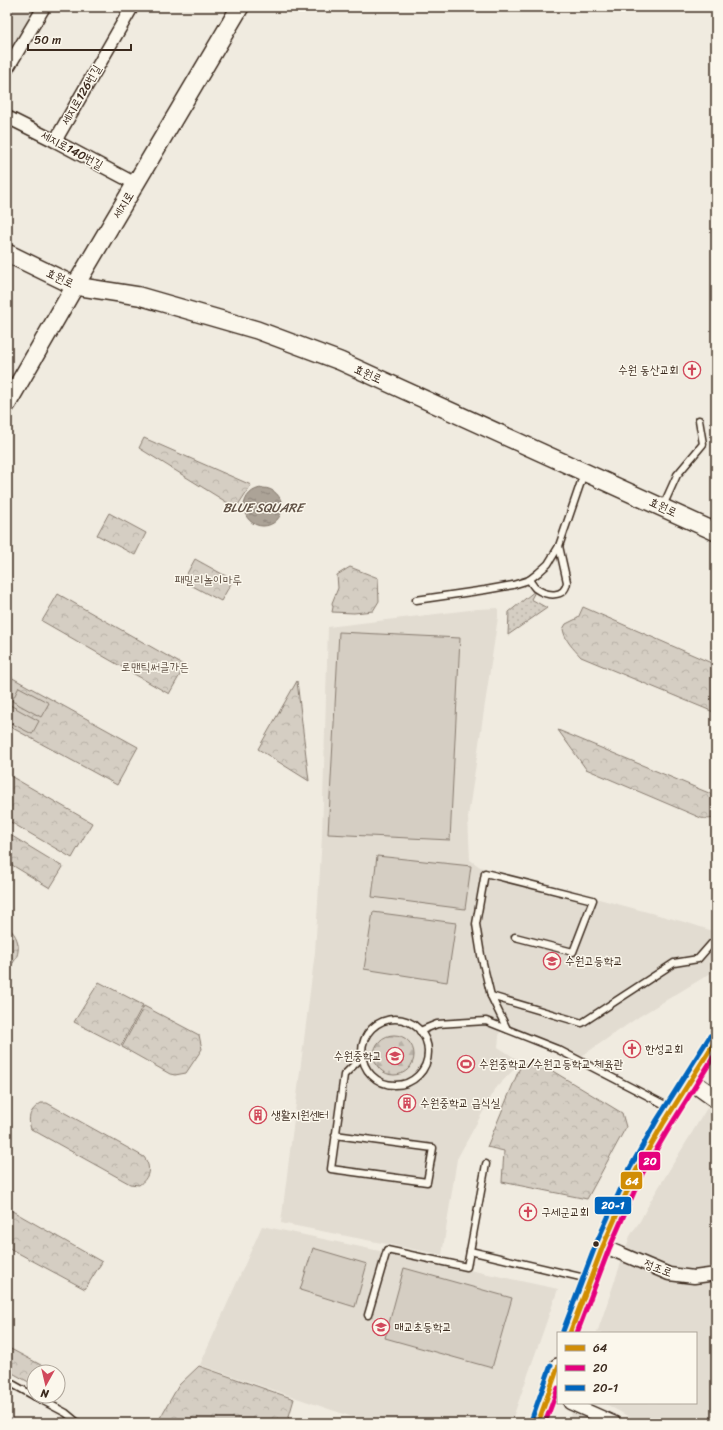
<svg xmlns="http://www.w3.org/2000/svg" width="723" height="1430" font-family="Sriracha,'Poor Story',sans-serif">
<defs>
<pattern id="grass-dots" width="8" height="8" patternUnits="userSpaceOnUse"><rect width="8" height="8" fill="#d5cec3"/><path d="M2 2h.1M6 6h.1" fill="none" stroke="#b8b1a7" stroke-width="1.8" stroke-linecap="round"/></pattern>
<pattern id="forest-firs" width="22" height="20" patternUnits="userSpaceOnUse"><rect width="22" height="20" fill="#d5cec3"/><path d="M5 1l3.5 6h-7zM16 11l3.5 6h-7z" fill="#b8b1a7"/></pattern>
<pattern id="park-crowns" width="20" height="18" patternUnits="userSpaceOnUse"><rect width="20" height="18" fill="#d5cec3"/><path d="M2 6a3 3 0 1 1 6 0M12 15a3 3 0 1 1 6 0" fill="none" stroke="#b8b1a7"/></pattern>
<pattern id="water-ripples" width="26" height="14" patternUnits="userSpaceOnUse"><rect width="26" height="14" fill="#aca397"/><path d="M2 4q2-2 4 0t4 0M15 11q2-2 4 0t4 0" fill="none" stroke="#8d857b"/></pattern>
</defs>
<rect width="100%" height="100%" fill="#f0ebe0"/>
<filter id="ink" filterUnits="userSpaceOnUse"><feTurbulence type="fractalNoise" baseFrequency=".025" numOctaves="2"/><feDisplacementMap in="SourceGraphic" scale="8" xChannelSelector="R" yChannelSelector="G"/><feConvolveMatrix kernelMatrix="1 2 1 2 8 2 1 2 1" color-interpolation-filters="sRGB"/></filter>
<g filter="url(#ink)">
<g fill="#e2dcd1">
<polygon points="7,7 36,7 7,59"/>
<polygon points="498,608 498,617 468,817 470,860 480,867 688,923 716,932 716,970 640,1016 576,1060 500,1028 498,1047 521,1062 496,1088 457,1159 442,1255 281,1223 315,952 322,836 328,627 478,609"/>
<polygon points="707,1108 716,1115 716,1416 712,1423 640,1423 604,1403 696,1403 696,1333 597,1333 630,1236 640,1221 651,1200"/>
<polygon points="262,1226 558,1289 511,1423 370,1423 200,1365"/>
<polygon points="572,1412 598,1423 568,1423"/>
</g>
<polygon fill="url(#grass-dots)" stroke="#887c70" points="536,590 531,599 547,608 508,635 509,612"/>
<circle fill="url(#forest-firs)" stroke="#887c70" cx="394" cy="1055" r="20"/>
<g fill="url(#park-crowns)" stroke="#887c70">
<polygon points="144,438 251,485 236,508 139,448"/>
<polygon points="109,513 146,533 135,555 97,535"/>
<polygon points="195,559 233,580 221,601 183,581"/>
<polygon points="350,567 378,578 379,601 373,611 354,613 332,612 333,607 332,603 338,588 337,575"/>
<polygon points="58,594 185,666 169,694 42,621"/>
<path d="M 583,607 L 716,665 L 716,713 L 581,657 C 573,648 565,641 563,629 L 566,624 L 578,618 Z"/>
<polygon points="7,675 138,747 117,785 7,725"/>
<polygon points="297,681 309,781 258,749"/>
<path d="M 558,730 L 716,796 L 716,815 C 713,820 707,819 701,818 L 586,769 Z"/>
<polygon points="7,774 92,823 72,858 7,820"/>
<polygon points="7,833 63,867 50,888 7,862"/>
<path d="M 7,927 C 22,937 22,959 7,968 Z"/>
<polygon points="99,982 143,1005 121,1046 74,1022"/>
<polygon points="144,1006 199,1035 202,1049 186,1073 175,1075 170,1074 122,1047"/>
<polygon points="541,1064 622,1113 626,1127 587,1199 502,1182 504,1151 487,1147 521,1065"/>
<path d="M 41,1103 L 47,1103 L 144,1157 C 152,1168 149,1178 139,1185 L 130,1184 L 31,1129 C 27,1117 30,1110 41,1103 Z"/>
<polygon points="7,1208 102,1262 85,1289 7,1247"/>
<polygon points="7,1347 54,1372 34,1372 34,1385 7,1370"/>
<polygon points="199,1366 294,1399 287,1423 157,1423 179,1385"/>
</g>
<g fill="#d5cec3" stroke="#887c70">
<polygon points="339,632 460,638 450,840 328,834"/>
<polygon points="19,687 49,703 41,717 12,701"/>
<polygon points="10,705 39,721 32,734 7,721 7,710"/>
<polygon points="377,856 471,866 465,909 372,897"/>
<polygon points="373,912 456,923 447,982 364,969"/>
<polygon points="313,1248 367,1264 355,1307 300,1290"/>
<polygon points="404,1268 512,1298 492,1368 385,1338"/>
</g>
<circle fill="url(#water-ripples)" stroke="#7f7367" cx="263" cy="507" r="19"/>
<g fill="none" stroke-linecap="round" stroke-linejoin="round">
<defs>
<g id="lane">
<polyline points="663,506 677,475 703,444 699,420"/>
<path d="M 529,580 C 531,582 533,586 535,588 C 546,596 565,599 567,582 L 559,546"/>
<polyline points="416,600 485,590 513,585 529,580 538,573 548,564 559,546 584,473"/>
<polyline points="491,996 481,955 476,924 485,873 593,900 573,952 515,937"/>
<circle cx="395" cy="1052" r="33"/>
<polyline points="507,1029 491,996 582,1023 674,963 698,959 712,943"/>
<polyline points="420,1031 437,1024 486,1021 557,1049 671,1108"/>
<polyline points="335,1135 433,1148 427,1182 331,1169 344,1075 362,1057"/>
<polyline points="486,1164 470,1251 589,1279"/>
<polyline points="368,1315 387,1250 467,1267 470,1251"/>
<polyline points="7,1381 34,1396"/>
<polyline points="34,1396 66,1413 78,1423"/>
</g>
<g id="street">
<polyline points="7,69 44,7"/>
<polyline points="7,117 55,141 136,184"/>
<polyline points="55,141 132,7"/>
<polyline points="603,1246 669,1274 694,1277 716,1274"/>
<polyline points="570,1403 615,1423"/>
</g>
<g id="secondary">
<polyline points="7,253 75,286 139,296 257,330 340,361 716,532"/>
<polyline points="7,404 75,286 240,7"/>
<polyline points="691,1081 716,1099"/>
<polyline points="570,1333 603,1246 636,1171 663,1124 716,1040"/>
<polyline points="538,1423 558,1367"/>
</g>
</defs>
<use href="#lane" stroke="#3b2a1e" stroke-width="9"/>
<use href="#street" stroke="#3b2a1e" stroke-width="15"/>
<use href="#secondary" stroke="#3b2a1e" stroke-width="20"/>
<use href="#lane" stroke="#fbf7ec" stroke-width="6"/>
<use href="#street" stroke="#fbf7ec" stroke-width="12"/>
<use href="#secondary" stroke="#fbf7ec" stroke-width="17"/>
<defs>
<g id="bus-1">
<polyline points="570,1333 603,1246 636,1171 663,1124 716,1040"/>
<polyline points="538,1423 558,1367"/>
</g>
<g id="bus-2">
<polyline points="577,1333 609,1249 642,1174 669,1128 716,1053"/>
<polyline points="545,1423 558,1388"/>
</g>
<g id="bus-3">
<polyline points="563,1331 596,1244 630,1168 657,1120 710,1036"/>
<polyline points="531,1421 551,1365"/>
</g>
</defs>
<use href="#bus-1" stroke="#fbf7ec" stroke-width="8"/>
<use href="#bus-2" stroke="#fbf7ec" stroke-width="8"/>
<use href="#bus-3" stroke="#fbf7ec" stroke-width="8"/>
<use href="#bus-1" stroke="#d18d06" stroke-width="5"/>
<use href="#bus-2" stroke="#e5007d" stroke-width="5"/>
<use href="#bus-3" stroke="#0065bd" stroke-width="5"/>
</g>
</g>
<defs>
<symbol id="church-ring" viewBox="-11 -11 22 22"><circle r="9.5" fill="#fbf7ec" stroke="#d1495b" stroke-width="1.5"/><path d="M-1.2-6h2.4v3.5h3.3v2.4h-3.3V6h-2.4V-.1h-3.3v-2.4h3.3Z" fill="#d1495b"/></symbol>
<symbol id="school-ring" viewBox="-11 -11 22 22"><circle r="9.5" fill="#fbf7ec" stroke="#d1495b" stroke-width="1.5"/><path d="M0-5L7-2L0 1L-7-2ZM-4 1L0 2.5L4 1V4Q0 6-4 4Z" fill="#d1495b"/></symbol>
<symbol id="stadium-ring" viewBox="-11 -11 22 22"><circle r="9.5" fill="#fbf7ec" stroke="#d1495b" stroke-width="1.5"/><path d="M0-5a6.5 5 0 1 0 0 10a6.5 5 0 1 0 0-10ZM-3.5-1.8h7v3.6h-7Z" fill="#d1495b"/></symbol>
<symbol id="building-ring" viewBox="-11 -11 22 22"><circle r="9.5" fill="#fbf7ec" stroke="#d1495b" stroke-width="1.5"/><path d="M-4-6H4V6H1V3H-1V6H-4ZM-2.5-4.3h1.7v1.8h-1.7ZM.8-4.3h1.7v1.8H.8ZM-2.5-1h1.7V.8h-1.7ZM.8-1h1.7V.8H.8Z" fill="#d1495b"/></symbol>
</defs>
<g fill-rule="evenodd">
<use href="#church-ring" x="682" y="360" width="20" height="20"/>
<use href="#school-ring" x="542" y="951" width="20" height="20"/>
<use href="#church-ring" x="622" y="1039" width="20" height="20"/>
<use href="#school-ring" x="385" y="1046" width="20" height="20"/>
<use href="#stadium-ring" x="456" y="1054" width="20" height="20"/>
<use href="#building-ring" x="397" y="1093" width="20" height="20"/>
<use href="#building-ring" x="248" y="1105" width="20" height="20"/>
<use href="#church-ring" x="518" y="1202" width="20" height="20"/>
<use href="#school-ring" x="371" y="1317" width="20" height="20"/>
</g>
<circle fill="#3b2a1e" stroke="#fbf7ec" stroke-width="1.5" cx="596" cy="1244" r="3.5"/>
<g text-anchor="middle" stroke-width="3" stroke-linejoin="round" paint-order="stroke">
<g font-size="12" fill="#3b2a1e" stroke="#fbf7ec">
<text transform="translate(81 95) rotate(-60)" y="4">세지로126번길</text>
<text transform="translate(72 150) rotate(28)" y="4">세지로140번길</text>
<text transform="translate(123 205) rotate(-59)" y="4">세지로</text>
<text transform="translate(60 278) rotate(25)" y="4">효원로</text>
<text transform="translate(368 374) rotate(24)" y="4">효원로</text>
<text transform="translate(663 507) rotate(25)" y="4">효원로</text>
<text transform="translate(658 1268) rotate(20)" y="4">정조로</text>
</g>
<g font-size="12" fill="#3b2a1e" stroke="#fbf7ec" text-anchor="start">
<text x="679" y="374" text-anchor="end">수원 동산교회</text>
<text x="565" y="965">수원고등학교</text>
<text x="645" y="1053">한성교회</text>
<text x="382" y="1060" text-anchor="end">수원중학교</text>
<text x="479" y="1068">수원중학교/수원고등학교 체육관</text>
<text x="420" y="1107">수원중학교 급식실</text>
<text x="271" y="1119">생활지원센터</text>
<text x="541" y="1216">구세군교회</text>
<text x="394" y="1331">매교초등학교</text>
</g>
<g font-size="12" fill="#625347" stroke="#fbf7ec">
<text x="208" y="584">패밀리놀이마루</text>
<text x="155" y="671">로맨틱써클가든</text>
</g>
<g font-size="13" font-style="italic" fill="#635448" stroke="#fbf7ec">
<text x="263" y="512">BLUE SQUARE</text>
</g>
</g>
<g stroke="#fbf7ec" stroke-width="1.5">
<rect x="638" y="1151" width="23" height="20" rx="4" fill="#e5007d"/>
<rect x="620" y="1171" width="23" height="19" rx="4" fill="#d18d06"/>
<rect x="594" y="1196" width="38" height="19" rx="4" fill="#0065bd"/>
</g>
<g font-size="11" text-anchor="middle" font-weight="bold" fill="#fff">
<text x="650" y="1165">20</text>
<text x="632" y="1185">64</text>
<text x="613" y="1209">20-1</text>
</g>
<rect width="723" height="1430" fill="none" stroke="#fbf7ec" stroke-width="24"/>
<rect x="12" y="12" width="699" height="1406" fill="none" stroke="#3b2a1e" stroke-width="1.5" filter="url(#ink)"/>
<rect x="557" y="1332" width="140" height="72" fill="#fbf7ec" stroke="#aea59a"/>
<rect x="565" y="1345" width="20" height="6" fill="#d18d06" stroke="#aea59a"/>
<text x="593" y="1352" font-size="12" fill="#3b2a1e">64</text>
<rect x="565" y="1365" width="20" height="6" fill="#e5007d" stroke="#aea59a"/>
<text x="593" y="1372" font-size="12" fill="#3b2a1e">20</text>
<rect x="565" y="1385" width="20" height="6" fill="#0065bd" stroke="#aea59a"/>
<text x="593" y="1392" font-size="12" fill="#3b2a1e">20-1</text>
<g transform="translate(46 1384) rotate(188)"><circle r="19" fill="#fbf7ec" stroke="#aea59a"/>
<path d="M0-3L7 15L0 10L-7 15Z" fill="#d1495b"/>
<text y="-6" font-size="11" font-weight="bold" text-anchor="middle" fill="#3b2a1e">N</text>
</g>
<path d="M28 44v6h103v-6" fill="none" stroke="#3b2a1e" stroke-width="2"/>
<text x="34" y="44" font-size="12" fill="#3b2a1e" stroke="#fbf7ec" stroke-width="3" paint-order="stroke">50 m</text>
</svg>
